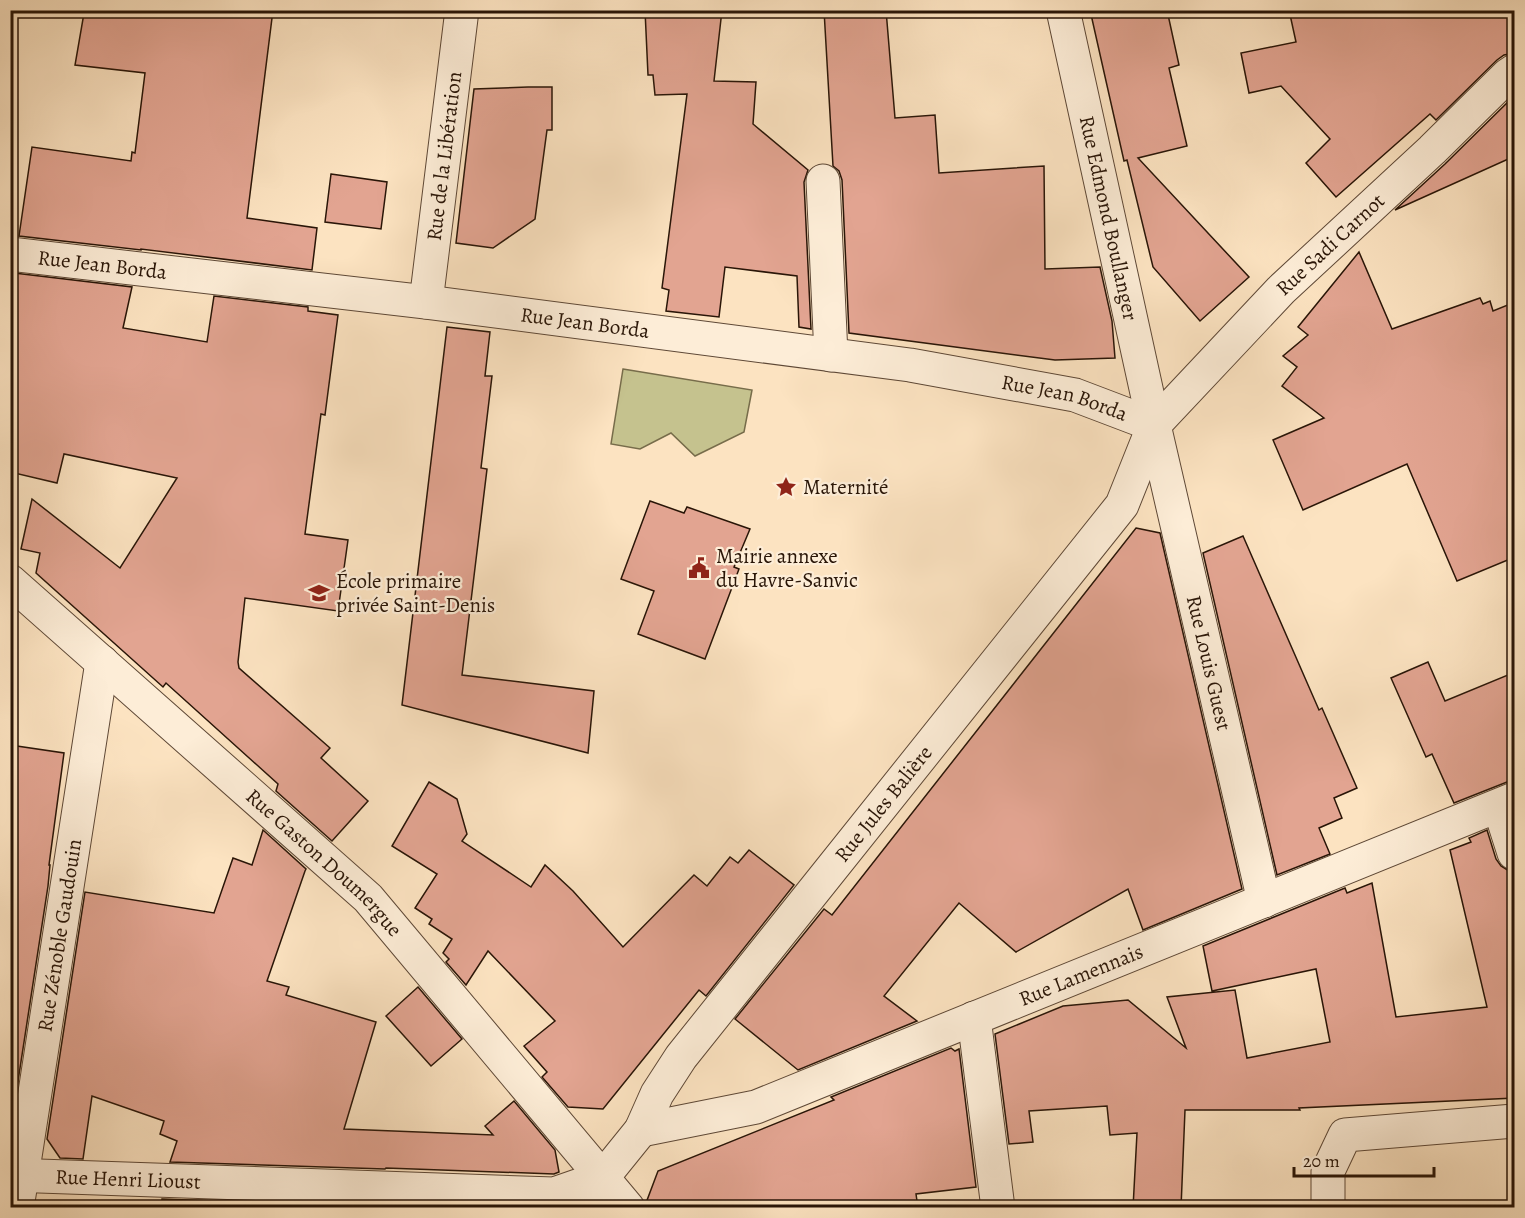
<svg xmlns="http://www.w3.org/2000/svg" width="1525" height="1218" font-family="Alegreya,serif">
<rect width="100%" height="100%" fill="#fce3c1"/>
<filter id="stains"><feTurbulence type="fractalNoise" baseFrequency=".00333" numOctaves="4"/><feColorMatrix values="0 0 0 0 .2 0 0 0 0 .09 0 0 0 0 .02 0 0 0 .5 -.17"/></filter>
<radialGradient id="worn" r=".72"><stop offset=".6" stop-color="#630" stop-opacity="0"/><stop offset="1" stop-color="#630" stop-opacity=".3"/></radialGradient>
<polygon fill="#c5c28e" stroke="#776c4a" stroke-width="1.5" points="623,369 752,390 744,432 695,456 671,433 640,449 611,444"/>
<g fill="#e2a491" stroke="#291507" stroke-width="1.5">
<polygon points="136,10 273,10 247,218 317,228 312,270 141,249 141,250 19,236 32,147 131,161 132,152 135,153 145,73 75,65 84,13 136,17"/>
<polygon points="645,10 722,10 714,81 756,82 753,124 808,170 804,182 811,329 799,327 797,276 725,267 719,317 666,311 669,290 662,288 687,94 655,95 653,75 648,75"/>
<polygon points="824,10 886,10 895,118 935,115 939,173 1044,166 1045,269 1100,267 1112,321 1115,358 1055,360 849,333 842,180 839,171 833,166"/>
<polygon points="1090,10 1167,10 1179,65 1169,68 1187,146 1138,158 1249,277 1200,321 1153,267 1127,160 1124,161"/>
<polygon points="1289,10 1515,10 1515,53 1504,55 1497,60 1436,120 1430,114 1336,197 1306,163 1330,139 1281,86 1249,93 1241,53 1296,42"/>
<polygon points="528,87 552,87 552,130 547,130 535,219 493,248 456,243 474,89"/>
<polygon points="1515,95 1515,156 1395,210 1445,164"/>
<polygon points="331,174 387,182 381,229 325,222"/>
<polygon points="1359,252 1392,329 1480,298 1483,304 1490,301 1493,311 1515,302 1515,557 1457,581 1407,464 1303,510 1273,440 1324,418 1282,386 1297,367 1283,356 1308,335 1298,327"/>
<polygon points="14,273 132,287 123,328 207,342 214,296 308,307 308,311 338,315 325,415 321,414 305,534 348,540 338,611 245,598 238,662 239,668 330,748 321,758 368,801 332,841 276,791 278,784 166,683 163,687 36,573 40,553 21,549 32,499 120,568 177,478 64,454 57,483 10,472 10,276 14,276"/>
<polygon points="447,327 490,332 485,376 492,376 481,468 487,469 462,675 594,691 588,753 402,705"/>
<polygon points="650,501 684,513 687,507 750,529 734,567 739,569 705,659 638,634 654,591 621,579"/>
<polygon points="1136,528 1160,533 1242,889 1143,930 1128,889 1016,952 959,903 884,996 917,1021 798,1070 735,1019 824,909 832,915"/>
<polygon points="1243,536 1319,710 1322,708 1357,788 1334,798 1342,818 1319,828 1330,854 1277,875 1203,553"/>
<polygon points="1428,662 1445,701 1515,672 1515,781 1507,782 1454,803 1432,754 1426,757 1391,678"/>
<polygon points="10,745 64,753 49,865 50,865 48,886 12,1120 10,1120"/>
<polygon points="429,782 457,799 467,834 462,841 531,887 545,865 573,891 623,947 694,875 707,886 730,857 738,863 749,850 794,885 706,996 699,990 603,1109 568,1107 542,1077 547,1072 524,1046 555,1021 488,951 466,985 446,962 449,959 443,953 452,939 429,924 432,919 415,908 437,874 392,846"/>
<polygon points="263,830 306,869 305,871 267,981 289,987 286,995 376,1022 344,1129 493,1135 485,1126 514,1101 555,1150 559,1172 554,1174 386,1168 385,1169 170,1162 177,1141 160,1134 164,1121 92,1096 83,1159 60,1158 47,1139 85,892 214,913 233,858 252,865"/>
<polygon points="1487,830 1496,859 1501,866 1509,871 1515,871 1515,1098 1299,1108 1300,1110 1185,1110 1181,1208 1133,1208 1137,1133 1110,1135 1107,1106 1029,1111 1033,1142 1009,1144 995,1034 1063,1006 1128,1000 1186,1048 1167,997 1235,990 1247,1058 1330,1042 1316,969 1212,991 1203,946 1345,888 1347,893 1372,883 1396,1017 1487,1007 1450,850 1471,842 1469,838"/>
<polygon points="418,987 462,1039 431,1066 386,1016"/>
<polygon points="951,1048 955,1051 959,1049 976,1187 916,1194 918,1208 646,1208 646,1203 658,1171 834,1100 831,1097"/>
<polygon points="162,1199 382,1207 161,1208"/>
</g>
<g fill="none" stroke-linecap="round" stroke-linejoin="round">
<defs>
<g id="minor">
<path id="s1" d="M 1063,10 L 1154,425 L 1264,901"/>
<polyline points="823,181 831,355"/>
<path id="s2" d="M 10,254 L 426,302 L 910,365 L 1075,395 L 1154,425"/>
<path id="s3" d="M 426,302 L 462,10"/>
<path id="s4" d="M 10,581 L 368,898 L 628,1208"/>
<polyline points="1499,806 1514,853"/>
<polyline points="974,1018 998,1208"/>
<path id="s5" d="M 641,1130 L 756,1107 L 1514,799"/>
<path id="s6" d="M 10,1175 L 554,1194 L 603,1177"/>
<path id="s7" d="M 17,1208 L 102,662"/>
<path id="s8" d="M 592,1208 L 603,1177 L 641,1130 L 657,1094 L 681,1057 L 1122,505 L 1154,425 L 1281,290 L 1432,150 L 1508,75 L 1514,71"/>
<polyline points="1328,1208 1328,1171 1345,1135 1514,1121"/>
</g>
</defs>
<use href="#minor" stroke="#5e4836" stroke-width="35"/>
<use href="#minor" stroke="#fdedd7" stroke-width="33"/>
</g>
<defs>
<symbol id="sight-bare" viewBox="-9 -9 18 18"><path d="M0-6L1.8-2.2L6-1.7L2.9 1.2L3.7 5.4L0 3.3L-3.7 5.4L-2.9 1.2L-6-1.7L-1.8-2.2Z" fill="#8f2418" stroke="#fdedd7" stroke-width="2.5" paint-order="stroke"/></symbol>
<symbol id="civic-bare" viewBox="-9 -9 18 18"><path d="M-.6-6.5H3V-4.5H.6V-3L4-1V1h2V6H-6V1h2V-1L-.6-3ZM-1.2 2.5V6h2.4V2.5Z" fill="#8f2418" stroke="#fdedd7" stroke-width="2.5" paint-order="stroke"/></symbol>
<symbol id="school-bare" viewBox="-9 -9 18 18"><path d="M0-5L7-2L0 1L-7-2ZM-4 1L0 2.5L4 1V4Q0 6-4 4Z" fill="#8f2418" stroke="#fdedd7" stroke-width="2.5" paint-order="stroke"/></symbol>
</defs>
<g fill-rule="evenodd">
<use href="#sight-bare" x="771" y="472" width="30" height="30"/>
<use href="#civic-bare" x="684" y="553" width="30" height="30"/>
<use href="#school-bare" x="304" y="578" width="30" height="30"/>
</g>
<g text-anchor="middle" stroke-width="4.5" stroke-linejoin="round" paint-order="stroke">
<g font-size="21" fill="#291507" stroke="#fdedd7">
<text dy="7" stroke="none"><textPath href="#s3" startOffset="147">Rue de la Libération</textPath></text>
<text dy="7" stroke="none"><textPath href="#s1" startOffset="213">Rue Edmond Boullanger</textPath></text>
<text dy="7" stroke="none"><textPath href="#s8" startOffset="1222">Rue Sadi Carnot</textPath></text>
<text dy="7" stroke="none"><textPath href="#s2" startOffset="93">Rue Jean Borda</textPath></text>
<text dy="7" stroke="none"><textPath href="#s2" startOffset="579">Rue Jean Borda</textPath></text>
<text dy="7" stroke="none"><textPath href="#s2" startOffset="1065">Rue Jean Borda</textPath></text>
<text dy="7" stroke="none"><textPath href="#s1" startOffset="669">Rue Louis Guest</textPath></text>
<text dy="7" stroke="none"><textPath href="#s8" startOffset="501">Rue Jules Balière</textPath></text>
<text dy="7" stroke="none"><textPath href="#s4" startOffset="422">Rue Gaston Doumergue</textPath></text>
<text dy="7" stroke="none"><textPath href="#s7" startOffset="276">Rue Zénoble Gaudouin</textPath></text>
<text dy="7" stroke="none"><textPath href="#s5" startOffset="468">Rue Lamennais</textPath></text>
<text dy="7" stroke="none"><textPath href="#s6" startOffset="118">Rue Henri Lioust</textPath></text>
</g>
<g font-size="21" fill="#291507" stroke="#fdedd7" text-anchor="start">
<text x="803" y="494">Maternité</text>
<text x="716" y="563">Mairie annexe<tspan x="716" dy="24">du Havre-Sanvic</tspan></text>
<text x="336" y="588">École primaire<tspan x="336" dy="24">privée Saint-Denis</tspan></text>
</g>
</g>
<rect width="1525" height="1218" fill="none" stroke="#fce3c1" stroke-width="36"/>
<rect x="12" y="12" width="1501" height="1194" fill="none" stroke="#291507" stroke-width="3"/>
<rect x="18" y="18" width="1489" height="1182" fill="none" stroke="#291507" stroke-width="1.5"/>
<path d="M1294 1167v9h140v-9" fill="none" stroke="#291507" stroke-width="3"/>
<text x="1303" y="1167" font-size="18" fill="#291507" stroke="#fdedd7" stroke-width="4.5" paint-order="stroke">20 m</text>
<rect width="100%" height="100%" filter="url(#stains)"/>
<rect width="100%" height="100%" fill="url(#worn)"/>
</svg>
